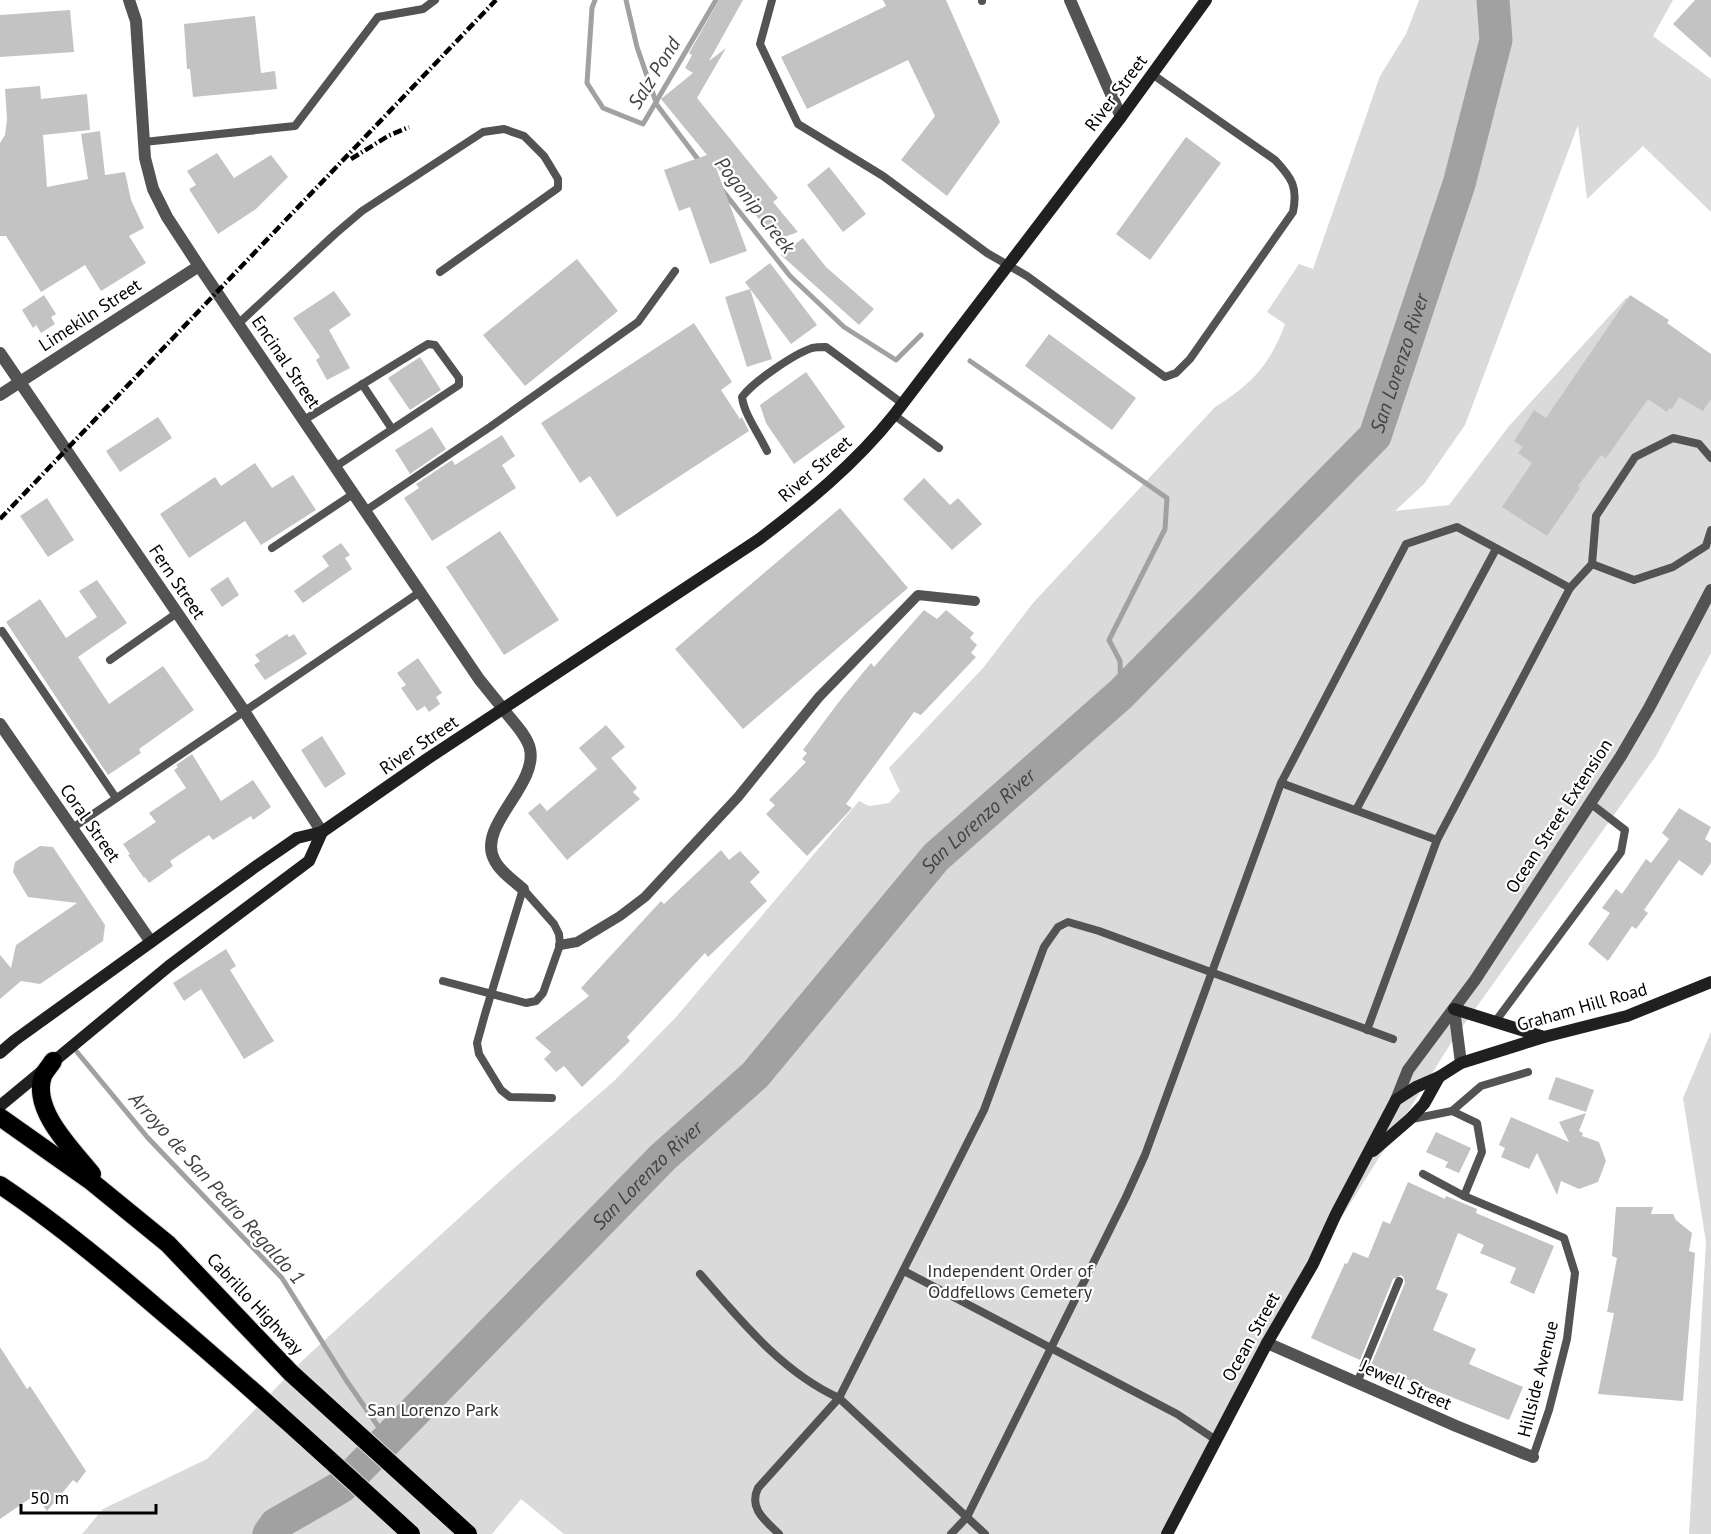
<svg xmlns="http://www.w3.org/2000/svg" width="1711" height="1534" font-family="'PT Sans',sans-serif">
<rect width="100%" height="100%" fill="#fff"/>
<g fill="#dadada">
<path d="M 1419,0 L 1673,0 L 1653,36 L 1711,79 L 1711,212 L 1643,146 L 1587,199 L 1578,125 L 1465,425 L 1424,484 L 1395,511 L 1449,505 L 1509,426 L 1626,298 L 1711,355 L 1711,653 L 1656,756 L 1453,1040 L 1343,1215 L 1249,1369 L 1165,1534 L 564,1534 L 521,1499 L 492,1534 L 82,1534 L 103,1509 L 207,1459 L 305,1358 L 512,1170 L 614,1081 L 676,1017 L 859,801 L 869,806 L 889,803 L 900,791 L 889,768 L 983,668 L 1033,603 L 1215,407 C 1251,385 1270,365 1285,324 L 1267,312 L 1299,264 L 1313,269 L 1380,76 L 1406,34 Z"/>
<polygon points="1711,1032 1711,1534 1689,1534 1706,1242 1683,1098"/>
</g>
<g fill="none" stroke-linecap="round" stroke-linejoin="round">
<g stroke="#a1a1a1" stroke-width="5">
<polyline points="595,0 592,8 587,83 603,108 643,124 716,0"/>
<polyline points="626,0 637,47 657,105 700,162"/>
<polyline points="723,191 790,276 844,327 896,360 921,335"/>
<polyline points="970,361 1167,498 1165,529 1109,640 1120,661 1121,694"/>
<polyline points="77,1052 148,1138 282,1278 346,1380 387,1439"/>
</g>
<path stroke="#a1a1a1" stroke-width="33" id="s1" d="M 269,1534 L 276,1524 L 341,1487 L 663,1157 L 755,1075 L 936,857 L 1121,694 L 1375,436 L 1459,184 L 1496,40 L 1493,0"/>
</g>
<g fill="#c3c3c3">
<polygon points="719,0 743,0 709,61 726,48 697,98 778,198 773,202 798,232 776,240 715,165 747,251 710,264 690,207 679,211 664,170 707,155 661,99 693,73 685,68 692,55 689,53"/>
<polygon points="883,0 946,0 1000,122 947,196 901,160 935,116 908,60 807,109 781,57 886,6"/>
<polygon points="1695,0 1711,0 1711,58 1673,24"/>
<polygon points="70,10 74,52 0,57 0,15"/>
<polygon points="255,16 261,73 275,71 277,89 193,97 190,69 187,69 184,24"/>
<polygon points="40,86 41,99 87,94 90,130 43,135 47,187 88,179 81,134 100,131 105,175 125,172 131,200 144,228 129,236 146,263 101,291 85,265 41,292 6,236 0,236 0,143 5,135 7,119 5,89"/>
<polygon points="1186,137 1221,163 1150,260 1116,234"/>
<polygon points="217,153 234,178 271,155 288,177 256,209 218,234 189,189 196,185 187,171"/>
<polygon points="829,167 866,214 843,232 807,185"/>
<polygon points="803,238 826,267 874,309 859,325 781,255"/>
<polygon points="577,259 618,311 525,386 483,335"/>
<polygon points="770,263 817,325 791,344 745,282"/>
<polygon points="750,289 772,359 747,367 725,297"/>
<polygon points="334,291 351,315 329,330 350,368 327,380 316,360 320,357 293,318"/>
<polygon points="44,295 56,314 51,317 55,324 41,333 36,325 33,328 22,310"/>
<polygon points="1630,295 1669,320 1667,323 1711,354 1711,399 1703,411 1679,397 1672,409 1669,408 1667,412 1648,399 1606,458 1601,455 1578,486 1580,488 1547,536 1502,507 1532,463 1518,453 1523,447 1514,441 1534,410 1546,418"/>
<polygon points="694,323 732,382 721,390 740,419 742,417 749,431 617,517 590,476 580,483 541,423"/>
<polygon points="1049,334 1136,398 1112,430 1025,366"/>
<polygon points="420,357 441,390 410,410 388,378"/>
<polygon points="806,372 845,427 794,464 766,423 760,405"/>
<polygon points="158,417 172,438 120,472 106,451"/>
<polygon points="432,427 446,449 410,474 395,450"/>
<polygon points="502,435 515,456 502,465 516,488 432,541 404,498 419,488 416,484 452,460 455,465"/>
<polygon points="255,463 272,488 293,475 316,510 261,545 245,521 189,558 160,514 215,477 221,486"/>
<polygon points="924,478 950,505 958,498 982,524 952,550 903,499"/>
<polygon points="47,498 74,540 48,557 20,516"/>
<polygon points="840,508 908,588 743,729 675,649"/>
<polygon points="500,531 559,620 504,655 446,567"/>
<polygon points="341,543 350,555 345,558 352,569 303,603 294,591 329,566 322,556"/>
<polygon points="228,577 239,595 222,607 210,589"/>
<polygon points="97,580 127,623 78,657 109,704 163,666 194,710 139,749 141,753 108,775 6,622 40,599 66,638 97,617 79,591"/>
<polygon points="924,610 937,619 946,610 974,633 970,638 977,645 971,653 976,657 921,715 914,712 846,804 852,808 807,856 766,814 775,805 769,800 806,762 802,759 807,753 803,750 838,703 871,663 874,667"/>
<polygon points="287,634 289,637 294,634 307,654 265,680 254,665 260,661 255,655"/>
<polygon points="418,658 442,693 436,697 440,704 429,712 425,706 417,711 401,688 406,685 397,673"/>
<polygon points="606,725 625,747 611,758 637,788 633,792 640,799 567,860 528,813 540,803 547,811 597,769 579,748"/>
<polygon points="322,736 346,774 325,788 301,750"/>
<polygon points="192,754 221,801 253,780 271,807 253,820 251,816 213,840 209,835 170,861 173,866 149,883 145,877 144,878 128,855 130,854 123,844 156,822 149,813 186,788 174,770 178,767 176,765"/>
<polygon points="1679,808 1711,827 1705,839 1711,843 1711,863 1702,876 1679,860 1644,910 1648,913 1636,929 1632,926 1608,961 1588,944 1610,913 1602,908 1616,889 1622,894 1646,859 1651,863 1669,839 1662,833"/>
<polygon points="40,846 53,847 105,925 103,941 40,984 21,981 0,999 0,955 11,968 16,945 77,903 28,897 13,872 15,862"/>
<polygon points="721,850 729,860 740,851 760,872 750,882 767,901 708,957 705,953 627,1037 630,1041 582,1087 564,1066 556,1072 544,1059 551,1052 535,1038 589,996 581,988 661,901 664,904"/>
<polygon points="226,949 236,966 230,970 274,1041 244,1059 201,989 184,1001 173,983"/>
<polygon points="1556,1077 1594,1090 1586,1112 1548,1099"/>
<polygon points="1586,1113 1579,1131 1583,1133 1582,1136 1599,1142 1606,1161 1598,1182 1579,1189 1561,1181 1557,1195 1537,1153 1529,1169 1501,1157 1505,1148 1499,1145 1511,1117 1569,1142 1559,1122"/>
<polygon points="1436,1132 1471,1148 1459,1173 1445,1167 1448,1162 1426,1152"/>
<polygon points="1408,1182 1445,1199 1446,1196 1477,1209 1476,1213 1554,1246 1534,1294 1510,1283 1516,1268 1480,1253 1484,1245 1458,1233 1436,1289 1448,1294 1433,1330 1476,1349 1469,1364 1523,1387 1509,1420 1371,1365 1405,1283 1404,1278 1401,1275 1393,1279 1360,1360 1311,1338 1345,1263 1347,1264 1353,1252 1368,1258 1383,1221 1390,1224"/>
<polygon points="1616,1207 1653,1207 1651,1214 1673,1214 1676,1220 1692,1233 1689,1251 1695,1253 1683,1401 1598,1394 1614,1313 1607,1312 1617,1258 1612,1256"/>
<polygon points="0,1347 27,1389 30,1386 86,1471 77,1483 73,1480 47,1511 35,1495 0,1519"/>
</g>
<g fill="none" stroke-linecap="round" stroke-linejoin="round">
<defs>
<g id="motorway">
<path d="M 53,1061 C 50,1066 45,1071 43,1076 C 31,1110 73,1150 92,1174"/>
<polyline points="0,1117 92,1182 168,1244 291,1373 468,1534"/>
<path d="M 0,1185 C 57,1223 110,1267 162,1312 C 247,1384 329,1459 411,1534"/>
</g>
</defs>
<use href="#motorway" stroke="#dbdbdb" stroke-width="20"/>
<g stroke="#535353" stroke-width="8">
<path d="M 772,0 L 760,44 L 798,124 L 883,176 L 987,253 L 1027,276 L 1165,377 L 1176,373 L 1190,359 L 1293,212 C 1298,187 1292,178 1275,160 L 1152,74"/>
<polyline points="982,0 982,1"/>
<polyline points="144,142 295,126 378,17 423,9 435,0"/>
<polyline points="238,324 335,234 362,211 483,132 504,129 524,136 544,156 558,179 558,188 440,272"/>
<polyline points="362,384 392,429"/>
<polyline points="894,415 939,448"/>
<polyline points="304,420 428,344 435,345 459,378 459,385 335,467"/>
<path d="M 767,451 C 759,434 744,414 742,397 C 753,382 794,354 812,348 C 816,347 822,347 826,347 L 903,404"/>
<polyline points="365,511 490,427 638,322 675,271"/>
<polyline points="272,548 353,494"/>
<polyline points="1592,564 1634,580 1673,567 1706,546 1711,530"/>
<polyline points="0,632 2,631 116,798"/>
<polyline points="110,660 177,613"/>
<polyline points="1281,783 1437,840"/>
<polyline points="1356,810 1496,549"/>
<polyline points="71,829 420,592"/>
<polyline points="523,889 485,1014 477,1043 479,1054 501,1090 510,1097 552,1098"/>
<polyline points="443,981 526,1003 536,1001 543,993 560,945 559,934 554,924 523,889"/>
<polyline points="1495,1022 1621,852 1625,830 1590,803"/>
<polyline points="1367,1030 1437,840 1570,588 1592,564 1596,516 1635,457 1673,438 1699,444 1711,458"/>
<polyline points="1452,1111 1477,1123 1482,1152 1464,1196"/>
<polyline points="1412,1119 1452,1111 1481,1086 1528,1072"/>
<polyline points="1423,1174 1464,1196 1564,1238 1575,1273 1567,1339 1549,1410 1533,1457"/>
<polyline points="904,1271 1177,1414 1216,1440"/>
<path d="M 700,1274 C 741,1321 782,1372 839,1398 L 985,1534"/>
<polyline points="1357,1383 1399,1281"/>
<path d="M 779,1534 C 766,1521 748,1509 758,1488 L 839,1398 L 984,1110 L 1044,947 L 1058,927 L 1068,922 L 1099,931 L 1393,1039"/>
<polyline points="951,1534 967,1517 1126,1197 1145,1155 1281,783 1406,544 1457,527 1570,588"/>
</g>
<polyline stroke="#535353" stroke-width="10" points="560,945 577,942 620,916 645,897 738,797 819,697 918,595 975,601"/>
<g stroke="#535353" stroke-width="12">
<polyline points="1070,0 1121,117"/>
<polyline points="0,353 244,711 322,832"/>
<polyline points="0,395 199,266"/>
<path d="M 504,710 C 512,721 527,735 530,749 C 538,785 477,826 494,859 C 499,871 514,881 523,889"/>
<polyline points="1454,1009 1461,1063"/>
<polyline points="1396,1100 1408,1070 1475,980 1621,756 1649,708 1711,590"/>
<polyline points="1267,1343 1456,1426 1533,1457"/>
</g>
<g stroke="#535353" stroke-width="12">
<polyline points="129,0 136,21 145,158 153,189 167,217 199,266 479,679 504,710"/>
<polyline points="0,724 151,942"/>
</g>
<g stroke="#202020" stroke-width="12">
<polyline points="1454,1009 1544,1037"/>
<path d="M 0,1053 L 15,1040 L 255,867 L 297,838 L 322,832 L 427,759 L 758,540 C 807,503 855,464 894,415 L 1121,117 L 1206,0"/>
<polyline points="0,1106 169,966 309,861 322,832"/>
<polyline points="1373,1151 1410,1119 1424,1104 1439,1077"/>
<polyline points="1167,1534 1267,1343 1313,1264 1336,1214 1396,1100 1416,1087 1439,1077 1461,1063 1544,1037 1627,1016 1711,982"/>
</g>
<use href="#motorway" stroke="#000" stroke-width="18"/>
<g stroke="#000" stroke-width="4.5" stroke-dasharray="9 3 1.5 3" stroke-linecap="butt">
<polyline points="351,159 388,136 409,127"/>
<polyline points="0,519 496,0"/>
</g>
</g>
<g text-anchor="middle" stroke-width="4.5" stroke-linejoin="round" paint-order="stroke">
<g font-size="18" fill="#000" stroke="#fff">
<text transform="translate(1116 93) rotate(-53)" y="6">River Street</text>
<text transform="translate(90 315) rotate(-33)" y="6">Limekiln Street</text>
<text transform="translate(286 362) rotate(56)" y="6">Encinal Street</text>
<text transform="translate(815 469) rotate(-41)" y="6">River Street</text>
<text transform="translate(177 582) rotate(56)" y="6">Fern Street</text>
<text transform="translate(419 745) rotate(-34)" y="6">River Street</text>
<text transform="translate(1559 816) rotate(-57)" y="6">Ocean Street Extension</text>
<text transform="translate(90 823) rotate(55)" y="6">Coral Street</text>
<text transform="translate(1582 1007) rotate(-16)" y="6">Graham Hill Road</text>
<text transform="translate(255 1304) rotate(47)" y="6">Cabrillo Highway</text>
<text transform="translate(1251 1337) rotate(-61)" y="6">Ocean Street</text>
<text transform="translate(1538 1379) rotate(-76)" y="6">Hillside Avenue</text>
<text transform="translate(1406 1385) rotate(24)" y="6">Jewell Street</text>
</g>
<g font-size="18" fill="#313131" stroke="#fff">
<text x="1010" y="1277">Independent Order of<tspan x="1010" dy="21">Oddfellows Cemetery</tspan></text>
<text x="433" y="1416">San Lorenzo Park</text>
</g>
<g font-size="20" font-style="italic" fill="#424242" stroke="#fff">
<text transform="translate(654 73) rotate(-58)" y="7">Salz Pond</text>
<text transform="translate(755 205) rotate(52)" y="7">Pogonip Creek</text>
<text dy="7" stroke="none"><textPath href="#s1" startOffset="1640">San Lorenzo River</textPath></text>
<text dy="7" stroke="none"><textPath href="#s1" startOffset="1010">San Lorenzo River</textPath></text>
<text dy="7" stroke="none"><textPath href="#s1" startOffset="524">San Lorenzo River</textPath></text>
<text transform="translate(217 1188) rotate(48)" y="7">Arroyo de San Pedro Regaldo 1</text>
</g>
</g>
<path d="M21 1504v9h135v-9" fill="none" stroke="#000000" stroke-width="3"/>
<text x="30" y="1504" font-size="18" fill="#000000" stroke="#ffffff" stroke-width="4.5" paint-order="stroke">50 m</text>
</svg>
